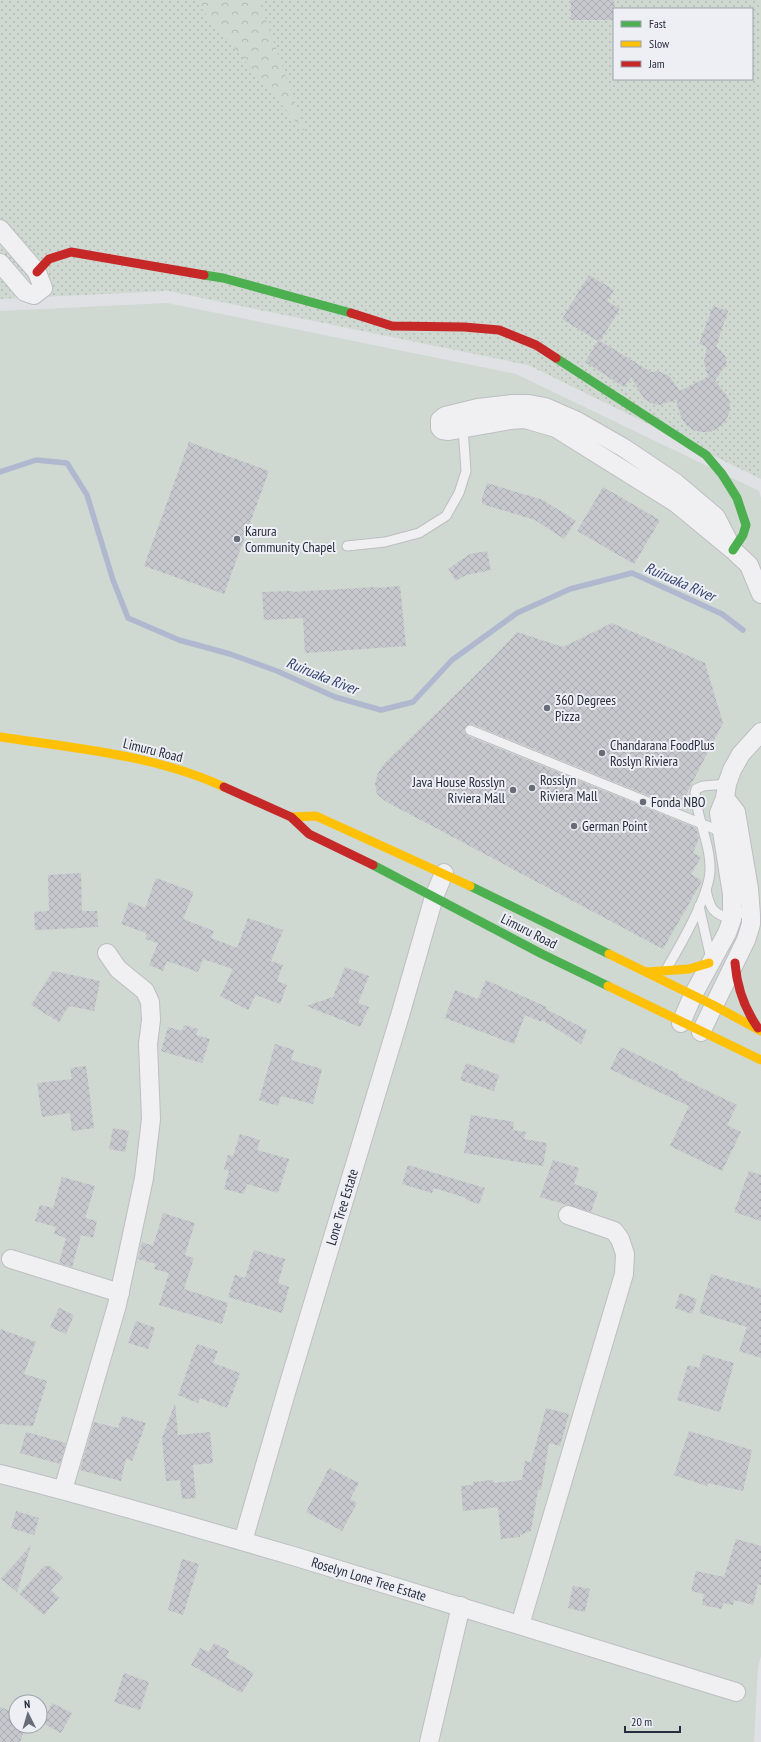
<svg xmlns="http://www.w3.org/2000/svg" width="761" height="1742" font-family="'PT Sans Narrow',sans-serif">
<defs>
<pattern id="grass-dots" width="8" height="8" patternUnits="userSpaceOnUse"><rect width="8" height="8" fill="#cfd8d1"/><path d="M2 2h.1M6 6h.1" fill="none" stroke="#b2bab4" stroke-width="1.8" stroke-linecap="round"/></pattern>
<pattern id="forest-crowns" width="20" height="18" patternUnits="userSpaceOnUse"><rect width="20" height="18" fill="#cfd8d1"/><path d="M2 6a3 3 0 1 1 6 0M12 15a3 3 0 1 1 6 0" fill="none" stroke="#b2bab4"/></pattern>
<pattern id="building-cross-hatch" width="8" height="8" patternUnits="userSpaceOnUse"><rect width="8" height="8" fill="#c7c8cd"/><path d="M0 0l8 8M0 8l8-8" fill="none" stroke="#abacb1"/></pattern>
</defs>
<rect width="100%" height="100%" fill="#e0e1e5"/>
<path fill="url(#grass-dots)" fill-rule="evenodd" d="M 0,0 L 761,0 L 761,479 L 528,365 L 168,291 L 0,299 ZM 614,9 L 752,9 L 752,79 L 614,79 Z"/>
<polygon fill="url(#forest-crowns)" points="193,0 259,0 306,134 195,1"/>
<path fill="#cfd8d1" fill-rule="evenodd" d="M 167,303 L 516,374 L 759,491 L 761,498 L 761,1656 L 758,1667 L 754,1742 L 0,1742 L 0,311 ZM 16,1702 L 40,1702 L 40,1726 L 16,1726 Z"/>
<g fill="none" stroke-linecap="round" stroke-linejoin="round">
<polyline stroke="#afb8cf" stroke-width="5.5" points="0,472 36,460 67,463 87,495 113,580 128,618 179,640 230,654 277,671 335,697 381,710 413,702 452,660 517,613 570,589 632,573 722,614 743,630"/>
</g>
<g fill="url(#building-cross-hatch)">
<rect x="571" y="0" width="43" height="20"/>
<polygon points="589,275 614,290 607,301 620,309 600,341 651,372 658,371 669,376 680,391 708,377 704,362 707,347 699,344 713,306 728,311 716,346 725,356 727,363 715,381 725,393 729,400 730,408 728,416 724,423 718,428 710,432 701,432 693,430 686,425 681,417 676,400 659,405 654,404 644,399 631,377 624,387 585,362 598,341 562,319"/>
<polygon points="189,442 269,471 224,594 144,566"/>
<polygon points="487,483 543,500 576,521 564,539 535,520 482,504 482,498"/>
<polygon points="603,487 660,520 634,564 577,531"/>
<polygon points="487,551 491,570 466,575 456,581 448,569 470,554"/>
<polygon points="400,586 406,646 305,653 303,618 264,620 262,592 292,591 292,592 377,587 378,588"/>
<polygon points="612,623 705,663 723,723 679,808 472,724 466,726 464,731 468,736 696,828 699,838 693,853 701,857 691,874 702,881 663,949 385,801 377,794 375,783 378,773 384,764 494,657 517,632 563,647"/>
<polygon points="81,873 82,911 97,911 98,927 35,930 34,912 49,911 48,875"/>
<polygon points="156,878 194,892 183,919 214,931 211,938 237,948 248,918 283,930 271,961 283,965 277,981 287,985 280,1004 256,995 248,1010 220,996 233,969 203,959 198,972 167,961 163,971 149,965 158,943 146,939 146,933 121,924 129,902 145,908"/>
<polygon points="345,967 369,976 358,1003 369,1007 360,1027 306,1006 333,997"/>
<polygon points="53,971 100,981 94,1011 69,1006 59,1022 31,1005"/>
<polygon points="486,980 547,1007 546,1009 587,1030 581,1044 542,1020 541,1022 525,1015 514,1044 445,1018 455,990 478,999"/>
<polygon points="184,1025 198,1029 196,1035 210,1039 202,1063 161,1051 168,1027 182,1031"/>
<polygon points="275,1044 294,1050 291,1060 322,1069 313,1104 281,1096 278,1106 259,1100"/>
<polygon points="621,1047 678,1074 677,1076 737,1105 727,1125 741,1132 722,1171 670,1146 689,1106 610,1069"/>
<polygon points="466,1063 499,1075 494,1091 460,1080"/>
<polygon points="86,1066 94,1128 72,1131 70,1113 42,1117 37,1083 72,1079 70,1068"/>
<polygon points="471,1115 514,1122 513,1130 526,1132 524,1139 547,1143 543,1166 464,1153"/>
<polygon points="113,1128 129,1131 125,1152 109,1149"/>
<polygon points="240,1134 260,1140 257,1150 289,1159 278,1193 247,1184 244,1194 224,1189 229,1171 224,1169 228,1155 233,1156"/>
<polygon points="553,1160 579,1168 574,1184 598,1192 591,1212 540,1197"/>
<polygon points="408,1165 485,1188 479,1204 466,1200 466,1198 434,1188 432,1193 402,1184"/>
<polygon points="749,1171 761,1175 761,1221 734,1212"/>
<polygon points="62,1177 95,1186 85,1218 97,1221 93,1238 81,1235 72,1267 59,1263 66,1238 54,1234 56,1227 35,1221 40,1205 53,1208"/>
<polygon points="163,1213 195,1223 185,1255 194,1258 184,1289 228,1303 222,1324 159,1305 169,1273 154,1269 156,1264 138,1259 142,1242 153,1246"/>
<polygon points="254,1250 285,1259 278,1283 289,1287 282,1313 228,1297 235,1275 245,1278"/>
<polygon points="711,1274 761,1289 761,1358 739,1351 747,1327 699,1313"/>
<polygon points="680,1293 697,1299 692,1314 675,1308"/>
<polygon points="59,1308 74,1315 66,1334 50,1327"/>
<polygon points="136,1321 155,1328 148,1349 128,1343"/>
<polygon points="0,1329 36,1342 24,1374 47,1381 33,1426 0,1424"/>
<polygon points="197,1344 218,1351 213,1363 240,1373 227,1408 200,1398 198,1403 178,1395"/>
<polygon points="703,1354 734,1363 720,1412 677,1400 688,1365 699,1368"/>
<polygon points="175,1403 178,1435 210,1432 213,1463 193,1465 196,1498 182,1499 180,1480 166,1481 162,1438"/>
<polygon points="546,1408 569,1414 560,1446 549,1443 541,1490 538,1490 531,1531 520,1535 520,1537 501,1539 498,1507 463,1511 461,1486 473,1485 473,1482 493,1480 494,1483 522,1480 525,1461 531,1462"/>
<polygon points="122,1416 146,1423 132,1461 126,1458 121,1481 80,1470 94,1422 118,1428"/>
<polygon points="689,1431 752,1450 743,1491 708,1483 707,1486 674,1475"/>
<polygon points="26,1432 66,1443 60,1464 20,1453"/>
<polygon points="329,1468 359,1483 350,1499 357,1503 342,1531 306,1512"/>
<polygon points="16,1511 39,1518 34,1535 11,1528"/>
<polygon points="736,1539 761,1546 761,1585 758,1584 753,1605 734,1600 733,1605 723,1603 722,1609 702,1605 704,1594 691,1591 696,1571 724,1577"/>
<polygon points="31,1545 17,1592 1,1579"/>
<polygon points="182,1559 199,1564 183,1615 168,1610"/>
<polygon points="44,1566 50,1566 63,1577 51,1590 59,1598 44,1615 19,1594"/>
<polygon points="573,1586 590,1589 585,1612 568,1608"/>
<polygon points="214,1643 229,1651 226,1657 254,1673 242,1693 191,1665 200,1648 209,1652"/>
<polygon points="124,1673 149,1682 140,1710 114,1702"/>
<polygon points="52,1703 72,1713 61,1733 42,1723"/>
<polygon points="0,1707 16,1713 16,1726 26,1726 20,1742 0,1742"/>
</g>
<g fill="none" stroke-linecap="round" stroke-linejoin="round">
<defs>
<g id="lane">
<polyline points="347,546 385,542 419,533 446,516 459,493 466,471 463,428"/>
<polyline points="470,730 722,832"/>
<path d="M 706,890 C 710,908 712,914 732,919 L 750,907"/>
<polyline points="699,906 711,959"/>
<path d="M 667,968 C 680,946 709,896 710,871 C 711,845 697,819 695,793 L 696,789 L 703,786 L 727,784"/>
</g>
<g id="street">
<polyline points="0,229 37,272 43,288 34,295 25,292 0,263"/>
<polyline points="733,550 716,517 676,483 624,448 577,421 545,407 529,404 512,404 478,408 445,416 440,420 440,428 442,430 449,431 510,420 525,419 556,428 676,503 733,550 749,565 761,594"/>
<polyline points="681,1023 693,995 727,933 732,919 732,894 719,813 725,798 727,784 732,770 741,754 761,732"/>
<polyline points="701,1032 746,940 751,924 751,915 749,889 736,812 725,798"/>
<polyline points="11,1259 120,1293"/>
<path d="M 0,1474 C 97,1498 193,1527 290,1555 C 439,1600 587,1646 736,1692"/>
<polyline points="63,1490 117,1305 144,1178 151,1119 148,1044 151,1020 150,1002 145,991 118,969 107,953"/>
<polyline points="243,1541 288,1386 401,1012 434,897 444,873"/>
<polyline points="520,1625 624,1274 625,1254 620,1239 614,1231 568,1215"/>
<polyline points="429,1742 461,1606"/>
</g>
</defs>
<use href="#lane" stroke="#bdbec2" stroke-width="11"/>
<use href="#street" stroke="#bdbec2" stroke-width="20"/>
<use href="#lane" stroke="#f0f0f2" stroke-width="9"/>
<use href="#street" stroke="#f0f0f2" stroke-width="18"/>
<g stroke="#4caf50" stroke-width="9">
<polyline points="204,275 223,278 351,313"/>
<polyline points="556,358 706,455 722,474 737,498 746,525 743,535 733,550"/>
<polyline points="373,865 542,954 608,986"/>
<polyline points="470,886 609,954"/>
</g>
<g stroke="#ffc107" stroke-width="9">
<path d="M 0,737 C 74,748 155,755 224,787"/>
<polyline points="291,817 316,816 470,886"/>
<polyline points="609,954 713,1005 761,1031"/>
<polyline points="647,972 689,969 709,963"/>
<polyline points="608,986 761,1060"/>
</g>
<g stroke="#c62828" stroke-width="9">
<polyline points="37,272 49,259 71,252 204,275"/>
<polyline points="351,313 392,326 464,327 499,330 536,345 556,358"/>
<polyline points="224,787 291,817 309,834 373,865"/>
<path d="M 735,963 C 737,988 744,1008 758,1028"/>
</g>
</g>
<g fill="#686b78" stroke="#edeff5" stroke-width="1.5">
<circle cx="237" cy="539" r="4"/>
<circle cx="547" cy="708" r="4"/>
<circle cx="602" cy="753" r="4"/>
<circle cx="532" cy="788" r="4"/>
<circle cx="513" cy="790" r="4"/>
<circle cx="643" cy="802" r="4"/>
<circle cx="574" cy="826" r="4"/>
</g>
<g text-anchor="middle" stroke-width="4" stroke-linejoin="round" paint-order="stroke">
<g font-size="14" fill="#282c3d" stroke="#edeff5" text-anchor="start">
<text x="245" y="536">Karura<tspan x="245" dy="16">Community Chapel</tspan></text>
<text x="555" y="705">360 Degrees<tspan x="555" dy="16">Pizza</tspan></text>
<text x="610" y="750">Chandarana FoodPlus<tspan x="610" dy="16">Roslyn Riviera</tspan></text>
<text x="540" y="785">Rosslyn<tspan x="540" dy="16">Riviera Mall</tspan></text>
<text x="505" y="787" text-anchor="end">Java House Rosslyn<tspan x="505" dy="16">Riviera Mall</tspan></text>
<text x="651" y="807">Fonda NBO</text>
<text x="582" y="831">German Point</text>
</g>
<g font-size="14" fill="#282c3d" stroke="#edeff5">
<text transform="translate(153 750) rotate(14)" y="5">Limuru Road</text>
<text transform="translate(529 931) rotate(27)" y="5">Limuru Road</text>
<text transform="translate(342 1207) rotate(-73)" y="5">Lone Tree Estate</text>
<text transform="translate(369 1579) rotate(17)" y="5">Roselyn Lone Tree Estate</text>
</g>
<g font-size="15" font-style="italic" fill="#34436f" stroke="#edeff5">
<text transform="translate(680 582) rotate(24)" y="5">Ruiruaka River</text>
<text transform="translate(322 676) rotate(22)" y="5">Ruiruaka River</text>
</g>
</g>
<rect x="613" y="8" width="140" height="72" fill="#edeff5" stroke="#9ea1ab"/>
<rect x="621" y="21" width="20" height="6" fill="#4caf50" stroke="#9ea1ab"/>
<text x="649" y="28" font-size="12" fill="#282c3d">Fast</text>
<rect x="621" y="41" width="20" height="6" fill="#ffc107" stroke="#9ea1ab"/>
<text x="649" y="48" font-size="12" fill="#282c3d">Slow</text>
<rect x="621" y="61" width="20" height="6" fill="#c62828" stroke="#9ea1ab"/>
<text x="649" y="68" font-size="12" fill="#282c3d">Jam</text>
<g transform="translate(28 1714) rotate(355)"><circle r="19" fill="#edeff5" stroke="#9ea1ab"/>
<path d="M0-3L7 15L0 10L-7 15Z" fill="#686b78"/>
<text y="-6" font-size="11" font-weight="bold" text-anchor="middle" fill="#282c3d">N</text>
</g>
<path d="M625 1726v6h55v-6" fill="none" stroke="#282c3d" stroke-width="2"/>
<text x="631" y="1726" font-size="12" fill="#282c3d" stroke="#edeff5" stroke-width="3" paint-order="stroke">20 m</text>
</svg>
